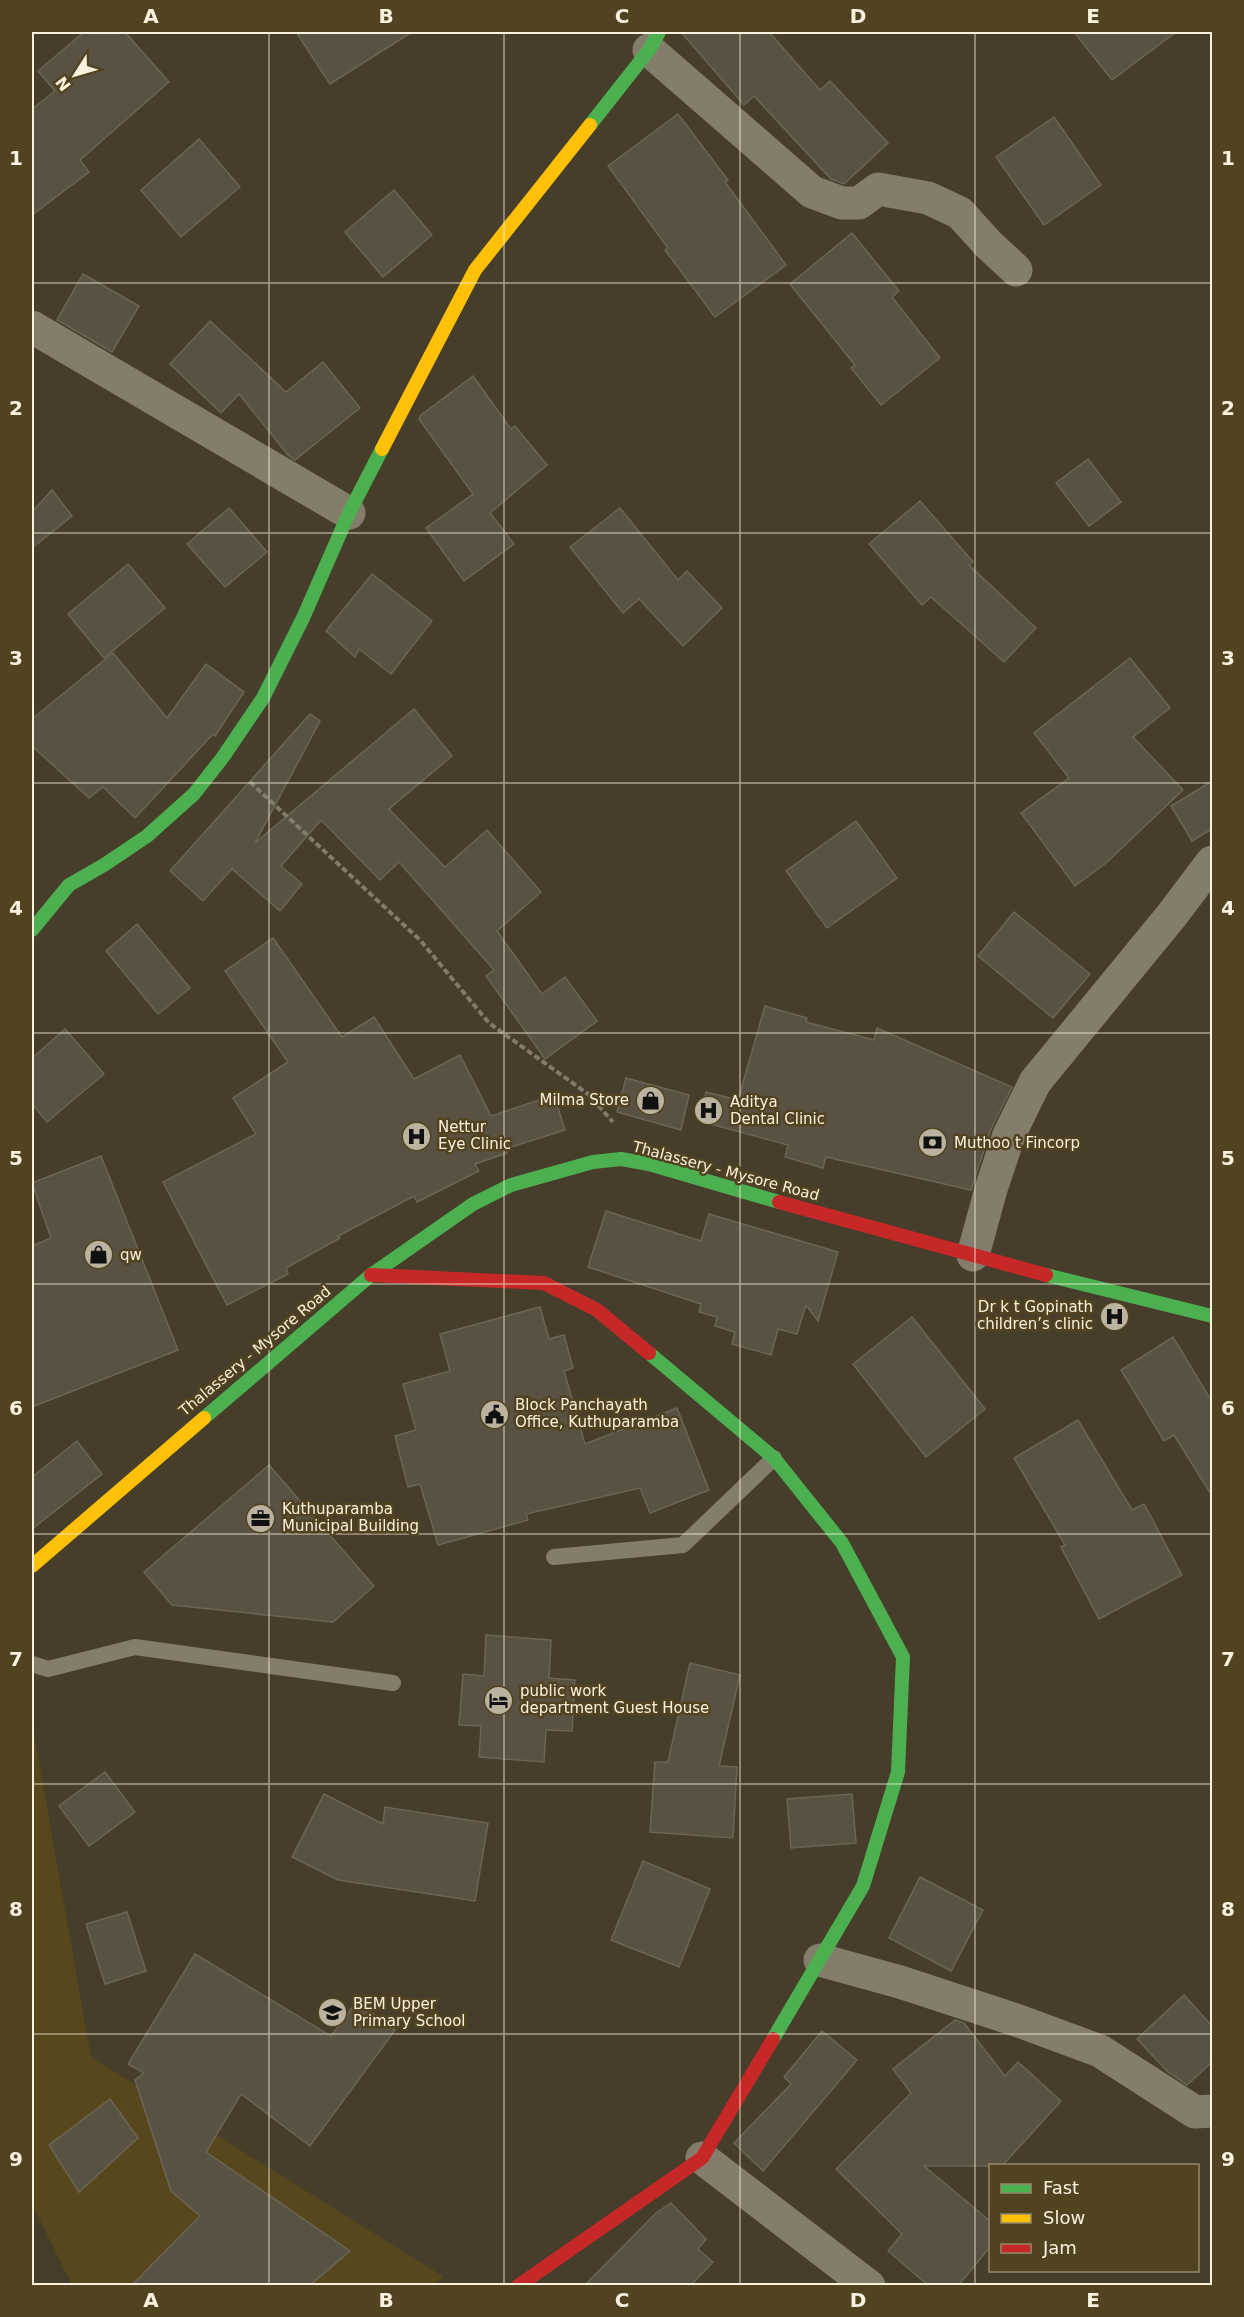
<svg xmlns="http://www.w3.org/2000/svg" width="1244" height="2317" font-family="'DejaVu Sans',sans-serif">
<rect width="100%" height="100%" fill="#463e2a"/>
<polygon fill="#56471d" points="32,1730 34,1734 91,2057 444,2277 433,2285 72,2285 32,2204"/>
<g fill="#595243" stroke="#6b6555" stroke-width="1.5">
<polygon points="84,32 125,32 169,82 80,160 89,172 32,215 32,109 55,91 38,71"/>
<polygon points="296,32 412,32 330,84"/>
<polygon points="681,32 769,32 820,90 830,81 888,143 844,184 831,179 754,96 744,105"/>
<polygon points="1074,32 1176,32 1112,80"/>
<polygon points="678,114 728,180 725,182 786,265 715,317 665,250 668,248 608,166"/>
<polygon points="1054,117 1101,185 1044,225 996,157"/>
<polygon points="199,139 240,187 181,237 141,190"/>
<polygon points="394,190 432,235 383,277 345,232"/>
<polygon points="852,233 899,291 892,297 940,358 881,405 851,368 855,365 790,284"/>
<polygon points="83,274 139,306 112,352 57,320"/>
<polygon points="210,321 286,392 323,362 360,408 295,460 288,455 239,394 221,413 170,364"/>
<polygon points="473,376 511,429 515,426 547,465 490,513 514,544 464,581 426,528 473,494 419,419 421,415"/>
<polygon points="1088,459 1121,502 1089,526 1056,483"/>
<polygon points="52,490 72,516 32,548 32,512"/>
<polygon points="920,501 973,562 969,565 1036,628 1004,662 931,597 922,605 869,544"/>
<polygon points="229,508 267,552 225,587 187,544"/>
<polygon points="620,508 678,580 687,571 722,608 683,646 639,599 623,613 570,547"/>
<polygon points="128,564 165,608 104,658 68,614"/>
<polygon points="372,574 432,621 391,674 359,649 355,657 326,631"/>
<polygon points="113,653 167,718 206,664 244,692 215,736 213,734 135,818 103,787 89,798 32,746 32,719"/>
<polygon points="1130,658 1170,708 1133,737 1183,790 1106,863 1075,886 1021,813 1069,778 1034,733"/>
<polygon points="414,709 452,756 389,809 445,867 487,830 541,892 497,931 542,994 565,977 597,1021 545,1059 486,976 494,970 399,862 380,880 321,820 281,866 302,884 280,911 232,869 203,901 170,871 310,714 320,721 255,843"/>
<polygon points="1212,781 1212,829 1192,841 1171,806"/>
<polygon points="856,821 897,878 827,928 786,871"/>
<polygon points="1014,912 1090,974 1053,1018 978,956"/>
<polygon points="137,924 190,988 158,1014 106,951"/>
<polygon points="273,938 342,1037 374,1017 414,1079 460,1055 491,1116 554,1095 565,1130 505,1149 507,1153 475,1164 479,1171 417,1202 414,1196 338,1236 340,1238 286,1268 288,1274 227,1305 163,1182 256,1134 233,1098 288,1062 225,971"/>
<polygon points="765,1006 807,1018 806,1022 874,1040 877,1028 1012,1087 991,1129 971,1190 826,1157 823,1168 785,1157 788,1145 699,1121 706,1092 738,1100"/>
<polygon points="65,1029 104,1074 47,1122 32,1104 32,1058"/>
<polygon points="626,1078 689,1095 681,1130 617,1112"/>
<polygon points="101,1156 178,1350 32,1407 32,1246 51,1238 32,1183"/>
<polygon points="606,1211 701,1241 709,1214 838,1252 818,1321 806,1305 797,1334 778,1329 771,1355 732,1344 735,1332 715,1326 717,1317 699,1312 701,1304 588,1267"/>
<polygon points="540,1307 549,1339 564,1335 573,1368 564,1371 585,1444 677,1408 709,1490 650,1513 640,1488 526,1514 528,1520 438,1545 420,1484 408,1487 395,1436 416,1430 403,1384 450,1371 440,1334"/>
<polygon points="912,1317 985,1409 926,1457 853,1364"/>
<polygon points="1173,1337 1212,1402 1212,1496 1174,1435 1164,1441 1121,1370"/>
<polygon points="1078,1420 1132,1510 1144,1504 1182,1575 1099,1619 1061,1547 1065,1545 1014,1458"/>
<polygon points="77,1441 102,1474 32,1529 32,1477"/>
<polygon points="269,1465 374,1586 333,1622 172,1605 144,1572"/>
<polygon points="486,1635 551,1640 549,1678 575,1680 572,1731 546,1730 544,1762 479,1757 481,1726 459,1725 463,1674 484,1676"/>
<polygon points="690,1663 740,1675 719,1766 737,1767 733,1838 650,1832 655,1762 668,1762"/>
<polygon points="105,1772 135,1812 89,1846 59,1806"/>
<polygon points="324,1794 383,1824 385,1807 488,1823 475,1901 338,1880 292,1857"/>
<polygon points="852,1794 856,1843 791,1848 787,1799"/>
<polygon points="643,1861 710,1889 679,1967 611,1940"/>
<polygon points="920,1877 983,1910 951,1971 889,1938"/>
<polygon points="127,1912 146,1971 105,1984 86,1924"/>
<polygon points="195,1954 331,2036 357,2001 395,2030 310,2146 241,2094 206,2152 350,2251 309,2286 131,2286 200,2216 171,2191 135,2080 144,2073 128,2064"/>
<polygon points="1184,1995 1212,2026 1212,2062 1187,2085 1168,2072 1137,2039"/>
<polygon points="955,2020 964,2023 1005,2076 1018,2062 1061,2101 1002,2166 924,2166 990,2221 990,2247 958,2286 929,2286 888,2251 902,2234 836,2169 911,2093 893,2069"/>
<polygon points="822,2031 857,2060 763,2171 734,2143 791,2084 784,2077"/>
<polygon points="110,2099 138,2138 79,2192 49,2145"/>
<polygon points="671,2203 706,2239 698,2249 713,2262 690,2286 584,2286 656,2213"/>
</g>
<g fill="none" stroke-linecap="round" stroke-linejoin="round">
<polyline stroke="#827b6b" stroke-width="4" stroke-dasharray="6 3" stroke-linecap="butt" points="250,782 420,940 489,1023 588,1094 613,1122"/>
<g stroke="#857d6b" stroke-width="16">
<polyline points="554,1557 683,1545 774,1458"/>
<polyline points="32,1664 48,1669 135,1647 393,1683"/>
</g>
<g stroke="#857d6b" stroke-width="33">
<polyline points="649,50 812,192 842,203 859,203 878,189 928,198 960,213 988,244 1016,270"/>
<polyline points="32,327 349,513"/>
<polyline points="973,1255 991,1189 1009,1135 1035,1082 1172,915 1212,862"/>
<polyline points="820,1960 900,1982 1016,2020 1100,2051 1195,2112 1212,2111"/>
<polyline points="702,2158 869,2286"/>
</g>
<g stroke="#4caf50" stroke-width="14">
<polyline points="590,125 649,50 659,32"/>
<polyline points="32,930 69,885 104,865 147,836 194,794 223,757 263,698 303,618 349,513 382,449"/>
<polyline points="1046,1275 1212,1316"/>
<polyline points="649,1353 774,1458 842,1543 903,1657 898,1772 863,1886 773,2039"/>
<polyline points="204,1418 371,1275 473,1204 511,1185 593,1162 621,1159 649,1164 779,1202"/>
</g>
<g stroke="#ffc107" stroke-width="14">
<polyline points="382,449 475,270 590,125"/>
<polyline points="32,1566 204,1418"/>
</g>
<g stroke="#c62828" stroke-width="14">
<polyline points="779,1202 1046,1275"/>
<polyline points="371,1275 544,1283 597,1310 649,1353"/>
<polyline points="518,2286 702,2158 773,2039"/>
</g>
</g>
<path fill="none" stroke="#faf2de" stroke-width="1.5" stroke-opacity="0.55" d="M 269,32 L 269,2286M 504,32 L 504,2286M 740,32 L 740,2286M 975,32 L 975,2286M 32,283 L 1212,283M 32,533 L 1212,533M 32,783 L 1212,783M 32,1033 L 1212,1033M 32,1284 L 1212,1284M 32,1534 L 1212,1534M 32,1784 L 1212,1784M 32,2034 L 1212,2034"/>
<defs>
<symbol id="shop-disc" viewBox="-11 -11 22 22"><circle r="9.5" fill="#bbb39f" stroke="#51431f"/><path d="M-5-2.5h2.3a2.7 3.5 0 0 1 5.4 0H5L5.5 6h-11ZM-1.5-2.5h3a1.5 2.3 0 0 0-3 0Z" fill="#111"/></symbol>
<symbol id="hospital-disc" viewBox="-11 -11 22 22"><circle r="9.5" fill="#bbb39f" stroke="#51431f"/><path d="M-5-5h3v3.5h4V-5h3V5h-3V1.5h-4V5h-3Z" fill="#111"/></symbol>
<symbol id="bank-disc" viewBox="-11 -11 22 22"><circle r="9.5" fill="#bbb39f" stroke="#51431f"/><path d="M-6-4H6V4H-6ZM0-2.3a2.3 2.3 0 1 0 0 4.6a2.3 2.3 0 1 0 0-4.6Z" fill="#111"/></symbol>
<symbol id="civic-disc" viewBox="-11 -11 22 22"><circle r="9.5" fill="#bbb39f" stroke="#51431f"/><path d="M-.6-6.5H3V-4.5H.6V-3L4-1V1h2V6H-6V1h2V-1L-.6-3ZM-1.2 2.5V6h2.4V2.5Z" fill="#111"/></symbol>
<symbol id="office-disc" viewBox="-11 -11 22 22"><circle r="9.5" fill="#bbb39f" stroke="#51431f"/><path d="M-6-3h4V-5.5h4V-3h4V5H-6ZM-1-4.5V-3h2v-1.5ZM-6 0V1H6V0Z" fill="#111"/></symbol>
<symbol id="hotel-disc" viewBox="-11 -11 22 22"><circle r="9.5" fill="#bbb39f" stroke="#51431f"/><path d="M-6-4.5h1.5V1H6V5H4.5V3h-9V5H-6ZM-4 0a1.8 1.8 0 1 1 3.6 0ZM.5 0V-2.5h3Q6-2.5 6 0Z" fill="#111"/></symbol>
<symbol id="school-disc" viewBox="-11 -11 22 22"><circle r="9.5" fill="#bbb39f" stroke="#51431f"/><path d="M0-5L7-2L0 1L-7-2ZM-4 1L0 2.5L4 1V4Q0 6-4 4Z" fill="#111"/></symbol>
</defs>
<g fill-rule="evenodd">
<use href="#shop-disc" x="634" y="1084" width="33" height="33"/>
<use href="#hospital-disc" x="692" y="1094" width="33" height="33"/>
<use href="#hospital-disc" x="400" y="1120" width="33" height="33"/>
<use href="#bank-disc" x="916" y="1126" width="33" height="33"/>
<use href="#shop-disc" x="82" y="1238" width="33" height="33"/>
<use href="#hospital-disc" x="1098" y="1300" width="33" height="33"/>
<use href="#civic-disc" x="478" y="1398" width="33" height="33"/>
<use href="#office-disc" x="244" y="1502" width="33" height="33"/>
<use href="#hotel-disc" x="482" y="1684" width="33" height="33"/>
<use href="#school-disc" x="316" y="1996" width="33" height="33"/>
</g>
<g text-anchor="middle" stroke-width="5" stroke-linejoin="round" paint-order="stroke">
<g font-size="15" fill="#faf2de" stroke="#51431f" text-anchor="start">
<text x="629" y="1105" text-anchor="end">Milma Store</text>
<text x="730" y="1107">Aditya<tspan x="730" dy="17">Dental Clinic</tspan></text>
<text x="438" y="1132">Nettur<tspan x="438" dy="17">Eye Clinic</tspan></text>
<text x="954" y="1148">Muthoo t Fincorp</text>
<text x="120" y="1260">qw</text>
<text x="1093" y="1312" text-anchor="end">Dr k t Gopinath<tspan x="1093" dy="17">children’s clinic</tspan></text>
<text x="515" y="1410">Block Panchayath<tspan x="515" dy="17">Office, Kuthuparamba</tspan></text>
<text x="282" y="1514">Kuthuparamba<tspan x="282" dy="17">Municipal Building</tspan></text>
<text x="520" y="1696">public work<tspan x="520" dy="17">department Guest House</tspan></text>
<text x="353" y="2009">BEM Upper<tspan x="353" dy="17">Primary School</tspan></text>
</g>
<g font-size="15" fill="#faf2de" stroke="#51431f">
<text transform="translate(726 1171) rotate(15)" y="5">Thalassery - Mysore Road</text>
<text transform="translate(255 1351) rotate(-40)" y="5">Thalassery - Mysore Road</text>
</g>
</g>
<rect width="1244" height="2317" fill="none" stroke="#51431f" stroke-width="66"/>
<rect x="989" y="2164" width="210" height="108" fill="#51431f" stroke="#95896b" stroke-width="1.5"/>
<rect x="1001" y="2184" width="30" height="9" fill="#4caf50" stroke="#95896b" stroke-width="1.5"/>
<text x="1043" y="2194" font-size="18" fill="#faf2de">Fast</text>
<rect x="1001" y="2214" width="30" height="9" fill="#ffc107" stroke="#95896b" stroke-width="1.5"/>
<text x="1043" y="2224" font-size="18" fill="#faf2de">Slow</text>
<rect x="1001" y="2244" width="30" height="9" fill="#c62828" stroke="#95896b" stroke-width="1.5"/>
<text x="1043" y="2254" font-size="18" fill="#faf2de">Jam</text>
<g transform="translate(75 75) rotate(233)" stroke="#51431f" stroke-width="4.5" paint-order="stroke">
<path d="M0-4.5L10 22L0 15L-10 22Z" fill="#faf2de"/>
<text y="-9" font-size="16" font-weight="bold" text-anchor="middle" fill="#faf2de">N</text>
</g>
<rect x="33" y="33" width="1178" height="2251" fill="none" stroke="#faf2de" stroke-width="2"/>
<g font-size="20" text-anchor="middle" font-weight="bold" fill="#faf2de">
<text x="151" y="23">A</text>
<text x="386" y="23">B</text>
<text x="622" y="23">C</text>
<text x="858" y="23">D</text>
<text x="1093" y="23">E</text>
<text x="16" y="165">1</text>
<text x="1228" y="165">1</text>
<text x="16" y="415">2</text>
<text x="1228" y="415">2</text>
<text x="16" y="665">3</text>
<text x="1228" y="665">3</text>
<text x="16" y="915">4</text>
<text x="1228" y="915">4</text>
<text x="16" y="1165">5</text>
<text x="1228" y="1165">5</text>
<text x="16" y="1415">6</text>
<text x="1228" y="1415">6</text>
<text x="16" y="1666">7</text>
<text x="1228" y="1666">7</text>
<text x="16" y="1916">8</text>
<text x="1228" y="1916">8</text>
<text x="16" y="2166">9</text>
<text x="1228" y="2166">9</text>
<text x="151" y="2307">A</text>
<text x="386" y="2307">B</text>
<text x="622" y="2307">C</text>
<text x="858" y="2307">D</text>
<text x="1093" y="2307">E</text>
</g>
</svg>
